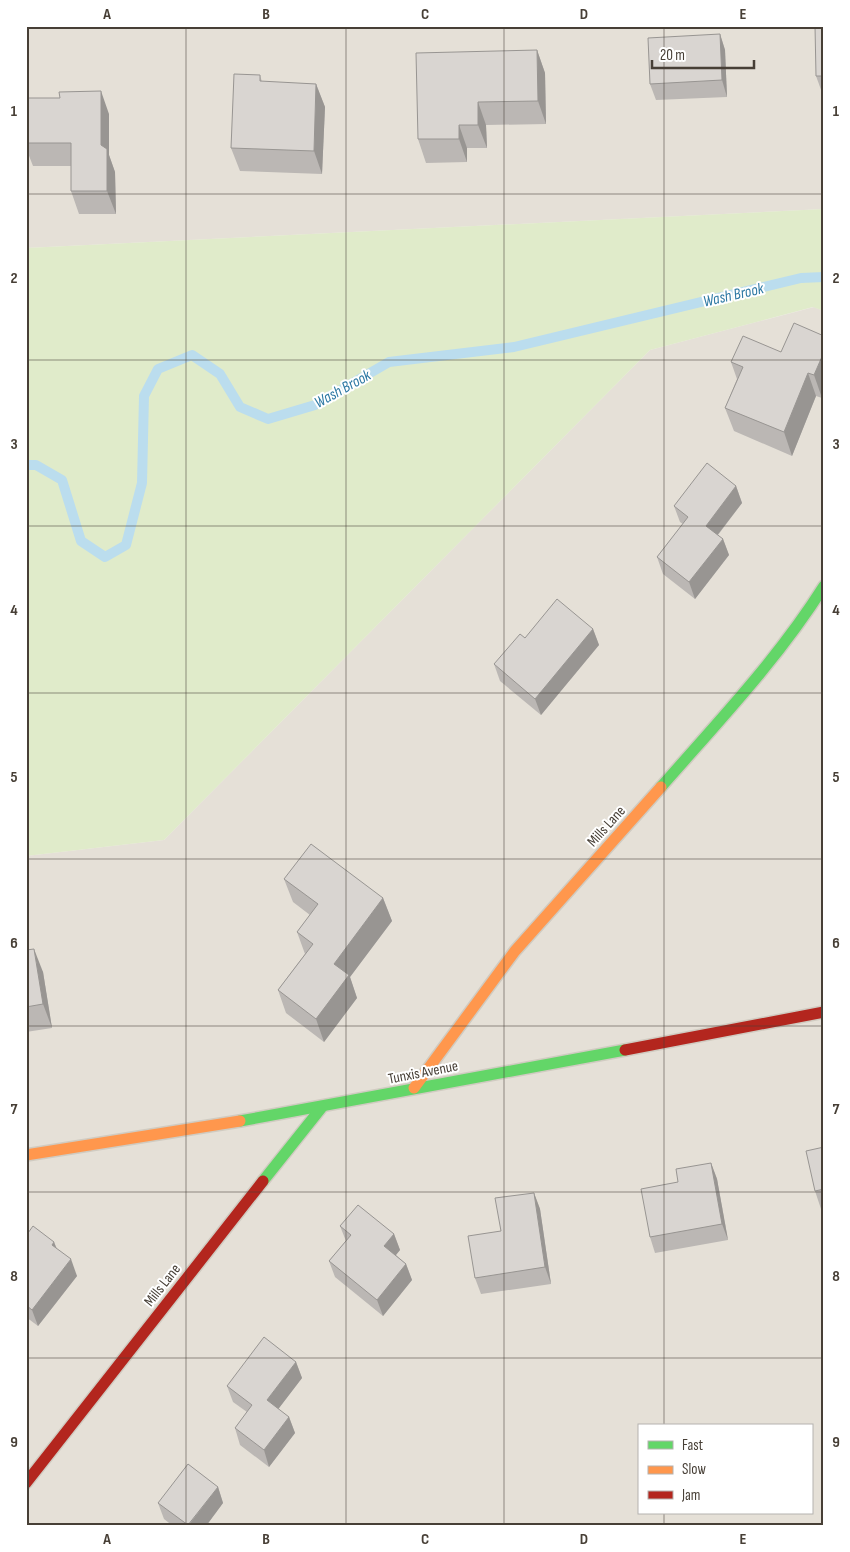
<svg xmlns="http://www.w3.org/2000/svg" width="850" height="1552" font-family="'Sofia Sans Condensed',sans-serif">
<rect width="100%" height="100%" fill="#f1eeea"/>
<g fill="#e5e0d7" fill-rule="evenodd">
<polygon points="26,26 824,26 824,209 26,248"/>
<path d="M 814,307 L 824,311 L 824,1526 L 26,1526 L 26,856 L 164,840 L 650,350 ZM 639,1426 L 811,1426 L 811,1513 L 639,1513 Z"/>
</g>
<polygon fill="#e0ebca" points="824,209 824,311 813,307 650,350 164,840 26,856 26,248"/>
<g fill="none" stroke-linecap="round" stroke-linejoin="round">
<polyline stroke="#bde" stroke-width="10" points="26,465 36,465 62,480 81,541 105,557 126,545 142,483 144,396 158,369 192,355 220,374 240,407 268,419 315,405 389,362 514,347 801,278 824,277"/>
<defs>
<g id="fast">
<path d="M 661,787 C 718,722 778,659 824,586"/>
<polyline points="240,1121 625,1050"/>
<polyline points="263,1181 322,1107"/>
</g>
<g id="slow">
<polyline points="414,1088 515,951 661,787"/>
<polyline points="26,1155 240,1121"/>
</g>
<g id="jam">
<polyline points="625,1050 824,1012"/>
<polyline points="26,1483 263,1181"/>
</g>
</defs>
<use href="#fast" stroke="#d0cbc1" stroke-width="14"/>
<use href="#slow" stroke="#d0cbc1" stroke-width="14"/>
<use href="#jam" stroke="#d0cbc1" stroke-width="14"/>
<use href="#fast" stroke="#63d668" stroke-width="11"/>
<use href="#slow" stroke="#ff974d" stroke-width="11"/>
<use href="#jam" stroke="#b3261e" stroke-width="11"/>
</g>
<g fill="#bbb7b4">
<polygon points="824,26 824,98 816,76"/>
<polygon points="720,34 725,50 727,97 656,100 650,84"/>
<polygon points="537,50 545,73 546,124 486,125 487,148 467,148 467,162 426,163 418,139"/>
<polygon points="260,75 262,82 316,84 325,107 322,174 240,171 231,148"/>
<polygon points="26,98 109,114 109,155 115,172 116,214 79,214 71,191 71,166 33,166 26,148"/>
<polygon points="824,336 822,398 816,396 792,456 734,431 725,408 737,379 731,362 781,352"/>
<polygon points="736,486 742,503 718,535 723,539 729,555 695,599 663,574 657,557 683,524 680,522 674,506"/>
<polygon points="593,629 599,645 541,715 500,681 494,664 525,638"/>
<polygon points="284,879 383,898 392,921 350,977 357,998 324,1042 286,1013 278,990 305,954 297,932 310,915 293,902"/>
<polygon points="26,950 43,972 52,1028 26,1032"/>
<polygon points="824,1147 824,1211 822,1212 815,1191"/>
<polygon points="711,1163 717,1179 728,1240 655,1253 650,1237 678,1182"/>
<polygon points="534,1193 540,1209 551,1284 481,1294 475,1278 501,1231"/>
<polygon points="340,1226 394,1234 400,1250 396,1255 406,1264 412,1280 383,1316 335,1277 329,1261 346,1241"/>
<polygon points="26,1232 54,1242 57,1249 77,1276 38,1326 26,1317"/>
<polygon points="296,1362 302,1378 278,1409 289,1417 295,1433 269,1467 240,1445 235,1428 247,1412 233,1402 227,1386"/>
<polygon points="218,1487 223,1503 206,1526 173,1526 164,1519 158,1503"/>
</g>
<g fill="#989592">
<polygon points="720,34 725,50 727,97 722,80"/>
<polygon points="537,50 545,73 546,124 538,101"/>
<polygon points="316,84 325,107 322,174 314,151"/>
<polygon points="101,91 109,114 109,155 115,172 116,214 107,191 101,145"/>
<polygon points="478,102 486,125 487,148 478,125"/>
<polygon points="459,125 467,148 467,162 459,139"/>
<polygon points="824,352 824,395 822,398 814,375"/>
<polygon points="808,373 816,396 792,456 784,432"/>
<polygon points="736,486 742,503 712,542 706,526"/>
<polygon points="723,539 729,555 695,599 689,582"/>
<polygon points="593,629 599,645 541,715 535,699"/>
<polygon points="383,898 392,921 350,977 357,998 324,1042 316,1019 334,964"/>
<polygon points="34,949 43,972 52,1028 43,1004"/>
<polygon points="711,1163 717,1179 728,1240 722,1224"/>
<polygon points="534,1193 540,1209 551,1284 545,1267"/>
<polygon points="394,1234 400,1250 390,1262 384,1246"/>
<polygon points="54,1242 60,1258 52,1245"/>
<polygon points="71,1259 77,1276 38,1326 32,1310"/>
<polygon points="406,1264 412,1280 383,1316 377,1300"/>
<polygon points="296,1362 302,1378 273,1416 267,1400"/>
<polygon points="289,1417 295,1433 269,1467 264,1450"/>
<polygon points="218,1487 223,1503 206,1526 188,1526"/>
</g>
<g fill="#d9d5d1" stroke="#989592">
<polygon points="815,26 824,26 824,76 816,76"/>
<polygon points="720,34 722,80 650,84 648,38"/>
<polygon points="537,50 538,101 478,102 478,125 459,125 459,139 418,139 416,53"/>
<polygon points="234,74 260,75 260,81 316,84 314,151 231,148"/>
<polygon points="101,91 101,145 107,149 107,191 71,191 71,143 26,143 26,98 60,98 59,92"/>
<polygon points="794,323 824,336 824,352 814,375 808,373 784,432 725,408 743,367 731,362 743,336 781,352"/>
<polygon points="707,463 736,486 706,526 723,539 689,582 657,557 688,517 674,506"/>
<polygon points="557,599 593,629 535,699 494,664 520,634 525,638"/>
<polygon points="311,844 383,898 334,964 349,975 316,1019 278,990 313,944 297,932 318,904 284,879"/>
<polygon points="34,949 43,1004 26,1007 26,950"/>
<polygon points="824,1147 824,1189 815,1191 806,1151"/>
<polygon points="711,1163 722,1224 650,1237 641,1189 678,1182 676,1169"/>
<polygon points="534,1193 545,1267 475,1278 468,1236 501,1231 495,1198"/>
<polygon points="358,1205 394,1234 384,1246 406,1264 377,1300 329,1261 351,1235 340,1226"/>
<polygon points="33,1226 54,1242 52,1245 71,1259 32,1310 26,1305 26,1232 28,1233"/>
<polygon points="264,1337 296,1362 267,1400 289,1417 264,1450 235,1428 252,1405 227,1386"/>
<polygon points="188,1464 218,1487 188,1525 158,1503"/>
</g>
<path fill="none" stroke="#473f36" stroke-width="1" stroke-opacity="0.55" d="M 186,26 L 186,1526M 346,26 L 346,1526M 504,26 L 504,1526M 664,26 L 664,1426M 26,194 L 824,194M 26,360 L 824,360M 26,526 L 824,526M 26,693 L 824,693M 26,859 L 824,859M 26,1026 L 824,1026M 26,1192 L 824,1192M 26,1358 L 824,1358M 664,1513 L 664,1526"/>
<g text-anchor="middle" stroke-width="4" stroke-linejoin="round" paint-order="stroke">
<g font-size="15" fill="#473f36" stroke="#fff">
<text transform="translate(606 826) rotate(-48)" y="5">Mills Lane</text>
<text transform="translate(423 1072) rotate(-11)" y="5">Tunxis Avenue</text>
<text transform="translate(162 1285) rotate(-52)" y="5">Mills Lane</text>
</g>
<g font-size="16" font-style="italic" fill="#2c78a3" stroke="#fff">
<text transform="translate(733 294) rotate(-13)" y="6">Wash Brook</text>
<text transform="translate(342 388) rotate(-29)" y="6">Wash Brook</text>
</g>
</g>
<rect width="850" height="1552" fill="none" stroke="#ffffff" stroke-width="55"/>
<rect x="638" y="1424" width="175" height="90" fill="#ffffff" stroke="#b5b2af"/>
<rect x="648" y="1441" width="25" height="8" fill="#63d668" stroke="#b5b2af"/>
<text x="682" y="1450" font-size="15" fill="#473f36">Fast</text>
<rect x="648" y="1466" width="25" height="8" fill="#ff974d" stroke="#b5b2af"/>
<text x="682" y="1474" font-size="15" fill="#473f36">Slow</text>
<rect x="648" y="1491" width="25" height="8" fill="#b3261e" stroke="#b5b2af"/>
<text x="682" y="1500" font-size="15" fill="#473f36">Jam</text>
<path d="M652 60v8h102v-8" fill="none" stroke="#473f36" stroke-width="2.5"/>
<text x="660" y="60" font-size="15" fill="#473f36" stroke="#ffffff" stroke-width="4" paint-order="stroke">20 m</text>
<rect x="28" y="28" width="794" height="1496" fill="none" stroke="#473f36" stroke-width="2"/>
<g font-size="16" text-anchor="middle" font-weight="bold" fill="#473f36">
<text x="107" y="19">A</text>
<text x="266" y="19">B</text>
<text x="425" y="19">C</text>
<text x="584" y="19">D</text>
<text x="743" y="19">E</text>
<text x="14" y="116">1</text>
<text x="836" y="116">1</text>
<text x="14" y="283">2</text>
<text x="836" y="283">2</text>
<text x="14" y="449">3</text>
<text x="836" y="449">3</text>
<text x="14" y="615">4</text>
<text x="836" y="615">4</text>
<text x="14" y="782">5</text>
<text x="836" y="782">5</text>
<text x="14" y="948">6</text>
<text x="836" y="948">6</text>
<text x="14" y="1114">7</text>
<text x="836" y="1114">7</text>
<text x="14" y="1281">8</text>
<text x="836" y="1281">8</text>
<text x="14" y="1447">9</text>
<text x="836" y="1447">9</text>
<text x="107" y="1544">A</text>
<text x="266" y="1544">B</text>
<text x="425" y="1544">C</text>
<text x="584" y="1544">D</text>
<text x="743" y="1544">E</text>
</g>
</svg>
